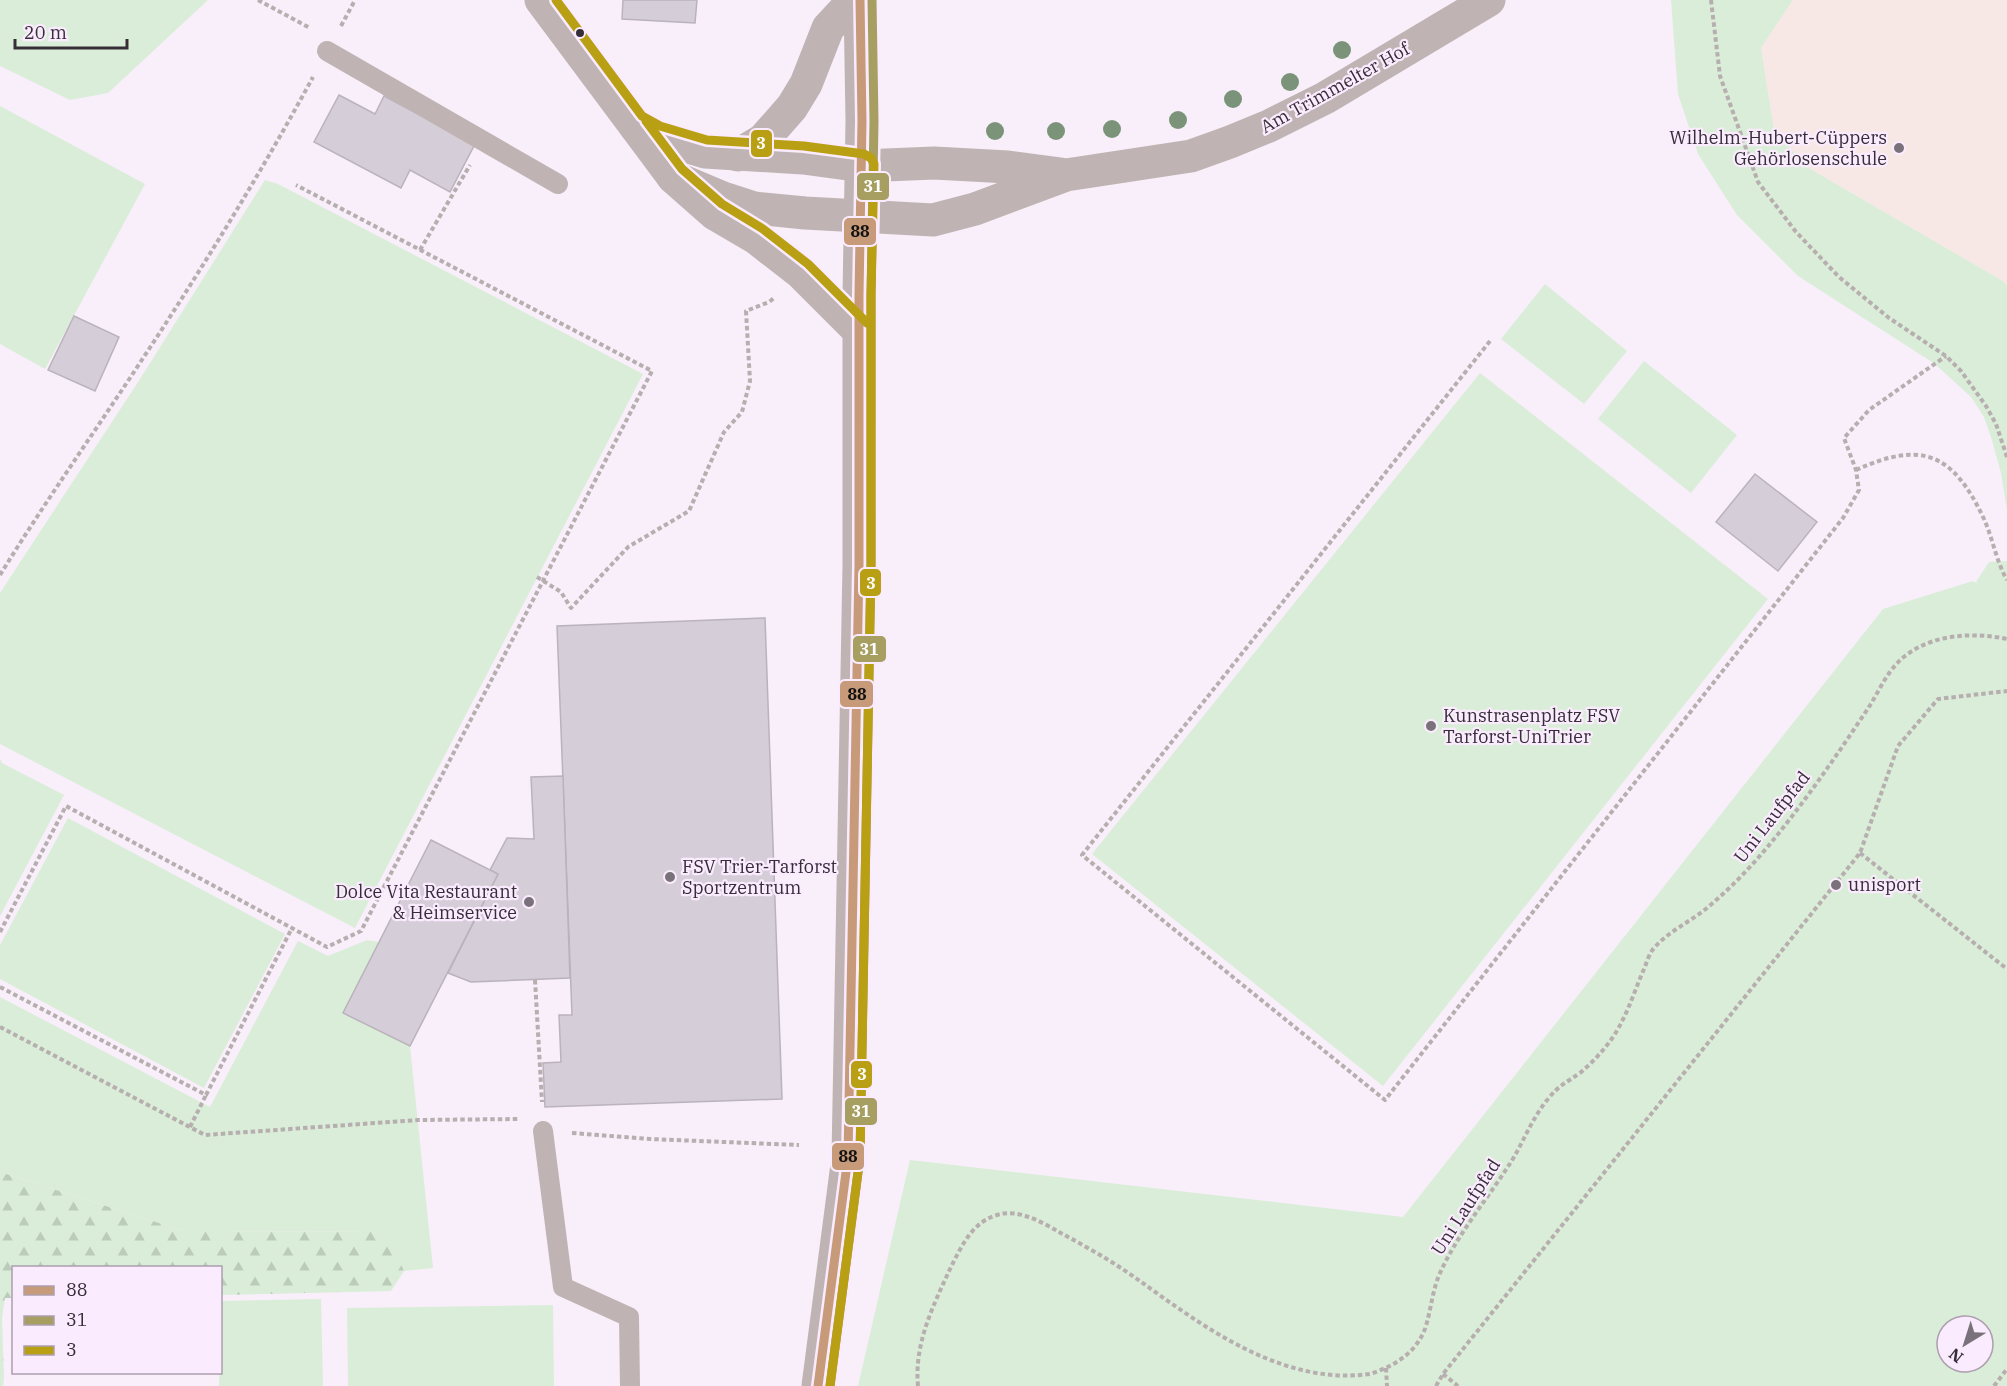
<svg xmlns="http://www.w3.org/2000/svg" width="2007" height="1386" font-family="'IBM Plex Serif',serif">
<defs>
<pattern id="forest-firs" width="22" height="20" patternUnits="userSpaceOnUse" patternTransform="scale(1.5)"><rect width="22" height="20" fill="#daedd8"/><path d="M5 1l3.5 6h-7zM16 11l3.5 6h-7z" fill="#bcccba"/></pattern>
</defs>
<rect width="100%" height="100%" fill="#f8effa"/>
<polygon fill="#f7e8e5" points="1793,0 2007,0 2007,285 2001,280 1807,167 1774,130 1761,48"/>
<g fill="#daedd8" fill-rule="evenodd">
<polygon points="0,0 208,0 108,93 70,100 0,66"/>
<polygon points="1671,0 1793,0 1761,48 1774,130 1807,167 2001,280 2007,285 2007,510 2001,473 1991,437 1984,417 1971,397 1935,364 1798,276 1737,215 1698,154 1678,94"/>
<polygon points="0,106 145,184 45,369 0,344"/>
<polygon points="265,180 278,184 643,374 355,928 0,744 0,593 140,379"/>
<polygon points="1545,284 1627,351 1584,404 1501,339"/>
<polygon points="1644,361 1737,435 1691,493 1598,419"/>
<polygon points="1480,373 1768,599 1383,1086 1092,854"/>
<path d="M 2007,561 L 2007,1386 L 858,1386 L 910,1160 L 1403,1217 L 1883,609 L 1973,581 L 1980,585 L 1976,582 L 1989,562 ZM 1947,1326 L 1983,1326 L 1983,1362 L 1947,1362 Z"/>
<polygon points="0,759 2,763 64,795 0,916"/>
<polygon points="68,818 285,934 204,1088 0,979 0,945"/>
<polygon points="367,940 379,942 343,1013 410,1046 433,1268 404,1271 385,1231 187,1232 0,1172 0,997 210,1107 298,941 328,956"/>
<polygon points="321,1299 323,1386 219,1386 221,1301"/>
<polygon points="553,1305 554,1386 348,1386 347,1308"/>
</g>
<polygon fill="url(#forest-firs)" points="0,1172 187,1232 386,1231 404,1271 391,1291 221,1295 220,1268 14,1268 13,1298 5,1298 2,1318 4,1378 3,1386 0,1386"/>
<g fill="#d5cdd7" stroke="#bab3bc" stroke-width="1.5">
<polygon points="623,0 697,0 695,23 622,19"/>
<polygon points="339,95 375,114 384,96 475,144 450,192 410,170 401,188 314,142"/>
<polygon points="74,316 119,337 95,391 48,370"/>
<polygon points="1755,474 1817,522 1778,571 1716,522"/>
<polygon points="765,618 782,1099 545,1107 543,1063 561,1062 559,1015 572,1015 557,626"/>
<polygon points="563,776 570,978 471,982 448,973 498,874 490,870 507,838 534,839 531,777"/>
<polygon points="431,840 498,874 410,1046 343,1013"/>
</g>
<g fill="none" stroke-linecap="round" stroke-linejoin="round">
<g stroke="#b7aeaf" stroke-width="4" stroke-dasharray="4.5 3" stroke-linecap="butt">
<polyline points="258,0 310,28"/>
<polyline points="1711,0 1720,76 1758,182 1796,232 1839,277 1889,318 1946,356 1961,371 1986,406 1996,424 2007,457"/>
<polyline points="341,26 355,0"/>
<polyline points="420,250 470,165"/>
<polyline points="1490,341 1082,855 1385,1100 1843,518 1859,490 1856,470 1844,438 1869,410 1946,356"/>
<path d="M 1856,470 C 1922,440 1953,453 1984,519 C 1993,539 1996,561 2007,580"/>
<path d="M 0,575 C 48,497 101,423 151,346 C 208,259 263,169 313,77"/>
<polyline points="537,577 561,592 571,608 628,547 689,511 724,432 742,412 750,381 746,311 769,302 774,298"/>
<polyline points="1860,853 2007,969"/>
<polyline points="0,932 66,806 327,947 361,931 652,371 296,185"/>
<polyline points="535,980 542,1102"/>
<polyline points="0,987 206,1095 292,928"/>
<polyline points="0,1027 205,1135 418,1120 518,1119"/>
<polyline points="190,1127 206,1095"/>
<polyline points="572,1133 650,1139 799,1145"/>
<polyline points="1386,1368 1387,1386"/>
<polyline points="1443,1374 1458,1386"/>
<path d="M 918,1386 C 914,1344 933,1306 950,1269 C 961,1247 972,1222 997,1215 C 1017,1208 1042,1222 1059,1232 C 1085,1246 1112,1261 1137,1279 C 1203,1326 1281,1386 1370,1374 C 1394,1366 1415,1354 1425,1329 C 1431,1311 1432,1291 1440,1273 C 1457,1235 1488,1198 1511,1162 C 1524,1141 1532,1118 1548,1099 C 1558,1086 1567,1082 1580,1073 C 1592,1063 1604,1050 1613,1037 C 1627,1016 1634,992 1644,969 C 1647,962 1649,953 1655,947 C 1669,931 1690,922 1707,908 C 1737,883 1762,855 1786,824 C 1815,787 1841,749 1867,710 C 1879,692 1887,670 1905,656 C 1933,634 1973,632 2007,639"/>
<polyline points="1436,1386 1443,1374 1860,853 1898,746 1938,699 2007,691"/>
<polyline points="1994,1386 2007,1369"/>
</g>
<g stroke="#bfb4b3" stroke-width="20">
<polyline points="327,51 558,184"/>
<polyline points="543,1131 563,1287 629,1317 630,1386"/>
</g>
<g stroke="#bfb4b3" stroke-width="33">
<polyline points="541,0 673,177 715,214 756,238 801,273 859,331"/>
<polyline points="636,127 655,137 705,152 803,158 862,166 934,163 1008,167 1061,174"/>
<polyline points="738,155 763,140 792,107 806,84 828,28 854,0"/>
<polyline points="673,177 723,198 754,208 805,213 933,220 975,209 1066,175 1191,156 1230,142 1269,126 1325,98 1489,0"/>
</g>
<polyline stroke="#bfb3b3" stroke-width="33" points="818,1386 848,1157 859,565 859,295 862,121 860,0"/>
<defs>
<polyline id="bus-1" points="818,1386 848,1157 859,565 859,295 862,121 860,0"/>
<polyline id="bus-2" points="830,1386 860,1157 871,565 871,295 874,121 872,0"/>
<g id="bus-3">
<polyline points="556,0 642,116 660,126 707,140 804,146 864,154 871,158 874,164 871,295 871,565 860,1157 830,1386"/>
<polyline points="646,121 682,169 722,204 763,229 808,264 867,323"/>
</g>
</defs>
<use href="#bus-1" stroke="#fbebfe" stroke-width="14"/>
<use href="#bus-2" stroke="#fbebfe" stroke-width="14"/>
<use href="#bus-3" stroke="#fbebfe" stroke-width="14"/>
<use href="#bus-1" stroke="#c79b7a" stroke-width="9"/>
<use href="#bus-2" stroke="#a69f61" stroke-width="9"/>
<use href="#bus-3" stroke="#b99f13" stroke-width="9"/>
</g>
<g fill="#7b9379">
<circle cx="1342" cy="50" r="9"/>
<circle cx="1290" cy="82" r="9"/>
<circle cx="1233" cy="99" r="9"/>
<circle cx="1178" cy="120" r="9"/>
<circle cx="1112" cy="129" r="9"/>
<circle cx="995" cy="131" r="9"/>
<circle cx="1056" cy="131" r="9"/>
</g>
<circle fill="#362e37" stroke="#fbebfe" stroke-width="2" cx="580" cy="33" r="5"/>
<g fill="#7a727b" stroke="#fbebfe" stroke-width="2">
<circle cx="1899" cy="148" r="6"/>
<circle cx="1431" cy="726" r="6"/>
<circle cx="670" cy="877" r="6"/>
<circle cx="1836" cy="885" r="6"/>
<circle cx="529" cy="902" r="6"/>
</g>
<g text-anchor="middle" stroke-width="4.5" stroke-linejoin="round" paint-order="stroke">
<g font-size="18" fill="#362e37" stroke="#fbebfe">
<text transform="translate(1335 88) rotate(-29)" y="6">Am Trimmelter Hof</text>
<text transform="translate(1772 817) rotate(-52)" y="6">Uni Laufpfad</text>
<text transform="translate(1466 1207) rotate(-57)" y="6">Uni Laufpfad</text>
</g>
<g font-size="18" fill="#362e37" stroke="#fbebfe" text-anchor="start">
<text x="1887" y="144" text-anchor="end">Wilhelm-Hubert-Cüppers<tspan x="1887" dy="21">Gehörlosenschule</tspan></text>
<text x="1443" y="722">Kunstrasenplatz FSV<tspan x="1443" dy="21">Tarforst-UniTrier</tspan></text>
<text x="682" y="873">FSV Trier-Tarforst<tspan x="682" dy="21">Sportzentrum</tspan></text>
<text x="1848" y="891">unisport</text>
<text x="517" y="898" text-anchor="end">Dolce Vita Restaurant<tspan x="517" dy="21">&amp; Heimservice</tspan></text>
</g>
</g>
<g stroke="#fbebfe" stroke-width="2">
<rect x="750" y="129" width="23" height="29" rx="6" fill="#b99f13"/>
<rect x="856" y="172" width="34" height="29" rx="6" fill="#a69f61"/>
<rect x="843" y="217" width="34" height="29" rx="6" fill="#c79b7a"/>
<rect x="859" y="568" width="23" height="29" rx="6" fill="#b99f13"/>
<rect x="852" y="635" width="35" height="28" rx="6" fill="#a69f61"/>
<rect x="839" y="680" width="35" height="28" rx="6" fill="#c79b7a"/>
<rect x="850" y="1060" width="23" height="29" rx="6" fill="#b99f13"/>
<rect x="844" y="1097" width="34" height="29" rx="6" fill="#a69f61"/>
<rect x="831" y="1142" width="34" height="29" rx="6" fill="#c79b7a"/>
</g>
<g font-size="16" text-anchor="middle" font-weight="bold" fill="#fff">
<text x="761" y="149">3</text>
<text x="873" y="192">31</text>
<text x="871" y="589">3</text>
<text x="869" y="655">31</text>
<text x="862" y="1080">3</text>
<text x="861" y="1117">31</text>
</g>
<g font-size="16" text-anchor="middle" font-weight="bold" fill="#111">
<text x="860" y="237">88</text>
<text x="857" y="700">88</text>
<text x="848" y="1162">88</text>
</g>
<rect x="12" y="1266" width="210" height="108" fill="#fbebfe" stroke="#ac9fae" stroke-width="1.5"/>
<rect x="24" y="1286" width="30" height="9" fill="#c79b7a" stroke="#ac9fae" stroke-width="1.5"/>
<text x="66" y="1296" font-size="18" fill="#362e37">88</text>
<rect x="24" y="1316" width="30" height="9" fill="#a69f61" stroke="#ac9fae" stroke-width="1.5"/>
<text x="66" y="1326" font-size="18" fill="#362e37">31</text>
<rect x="24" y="1346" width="30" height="9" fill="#b99f13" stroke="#ac9fae" stroke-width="1.5"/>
<text x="66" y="1356" font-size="18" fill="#362e37">3</text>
<g transform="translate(1965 1344) rotate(218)"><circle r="28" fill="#fbebfe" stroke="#ac9fae" stroke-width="1.5"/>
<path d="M0-4.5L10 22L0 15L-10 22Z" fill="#7a727b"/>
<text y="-9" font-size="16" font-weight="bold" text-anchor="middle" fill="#362e37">N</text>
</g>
<path d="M15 39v9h112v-9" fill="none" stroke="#362e37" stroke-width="3"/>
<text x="24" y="39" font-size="18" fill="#362e37" stroke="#fbebfe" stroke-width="4.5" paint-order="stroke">20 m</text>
</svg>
